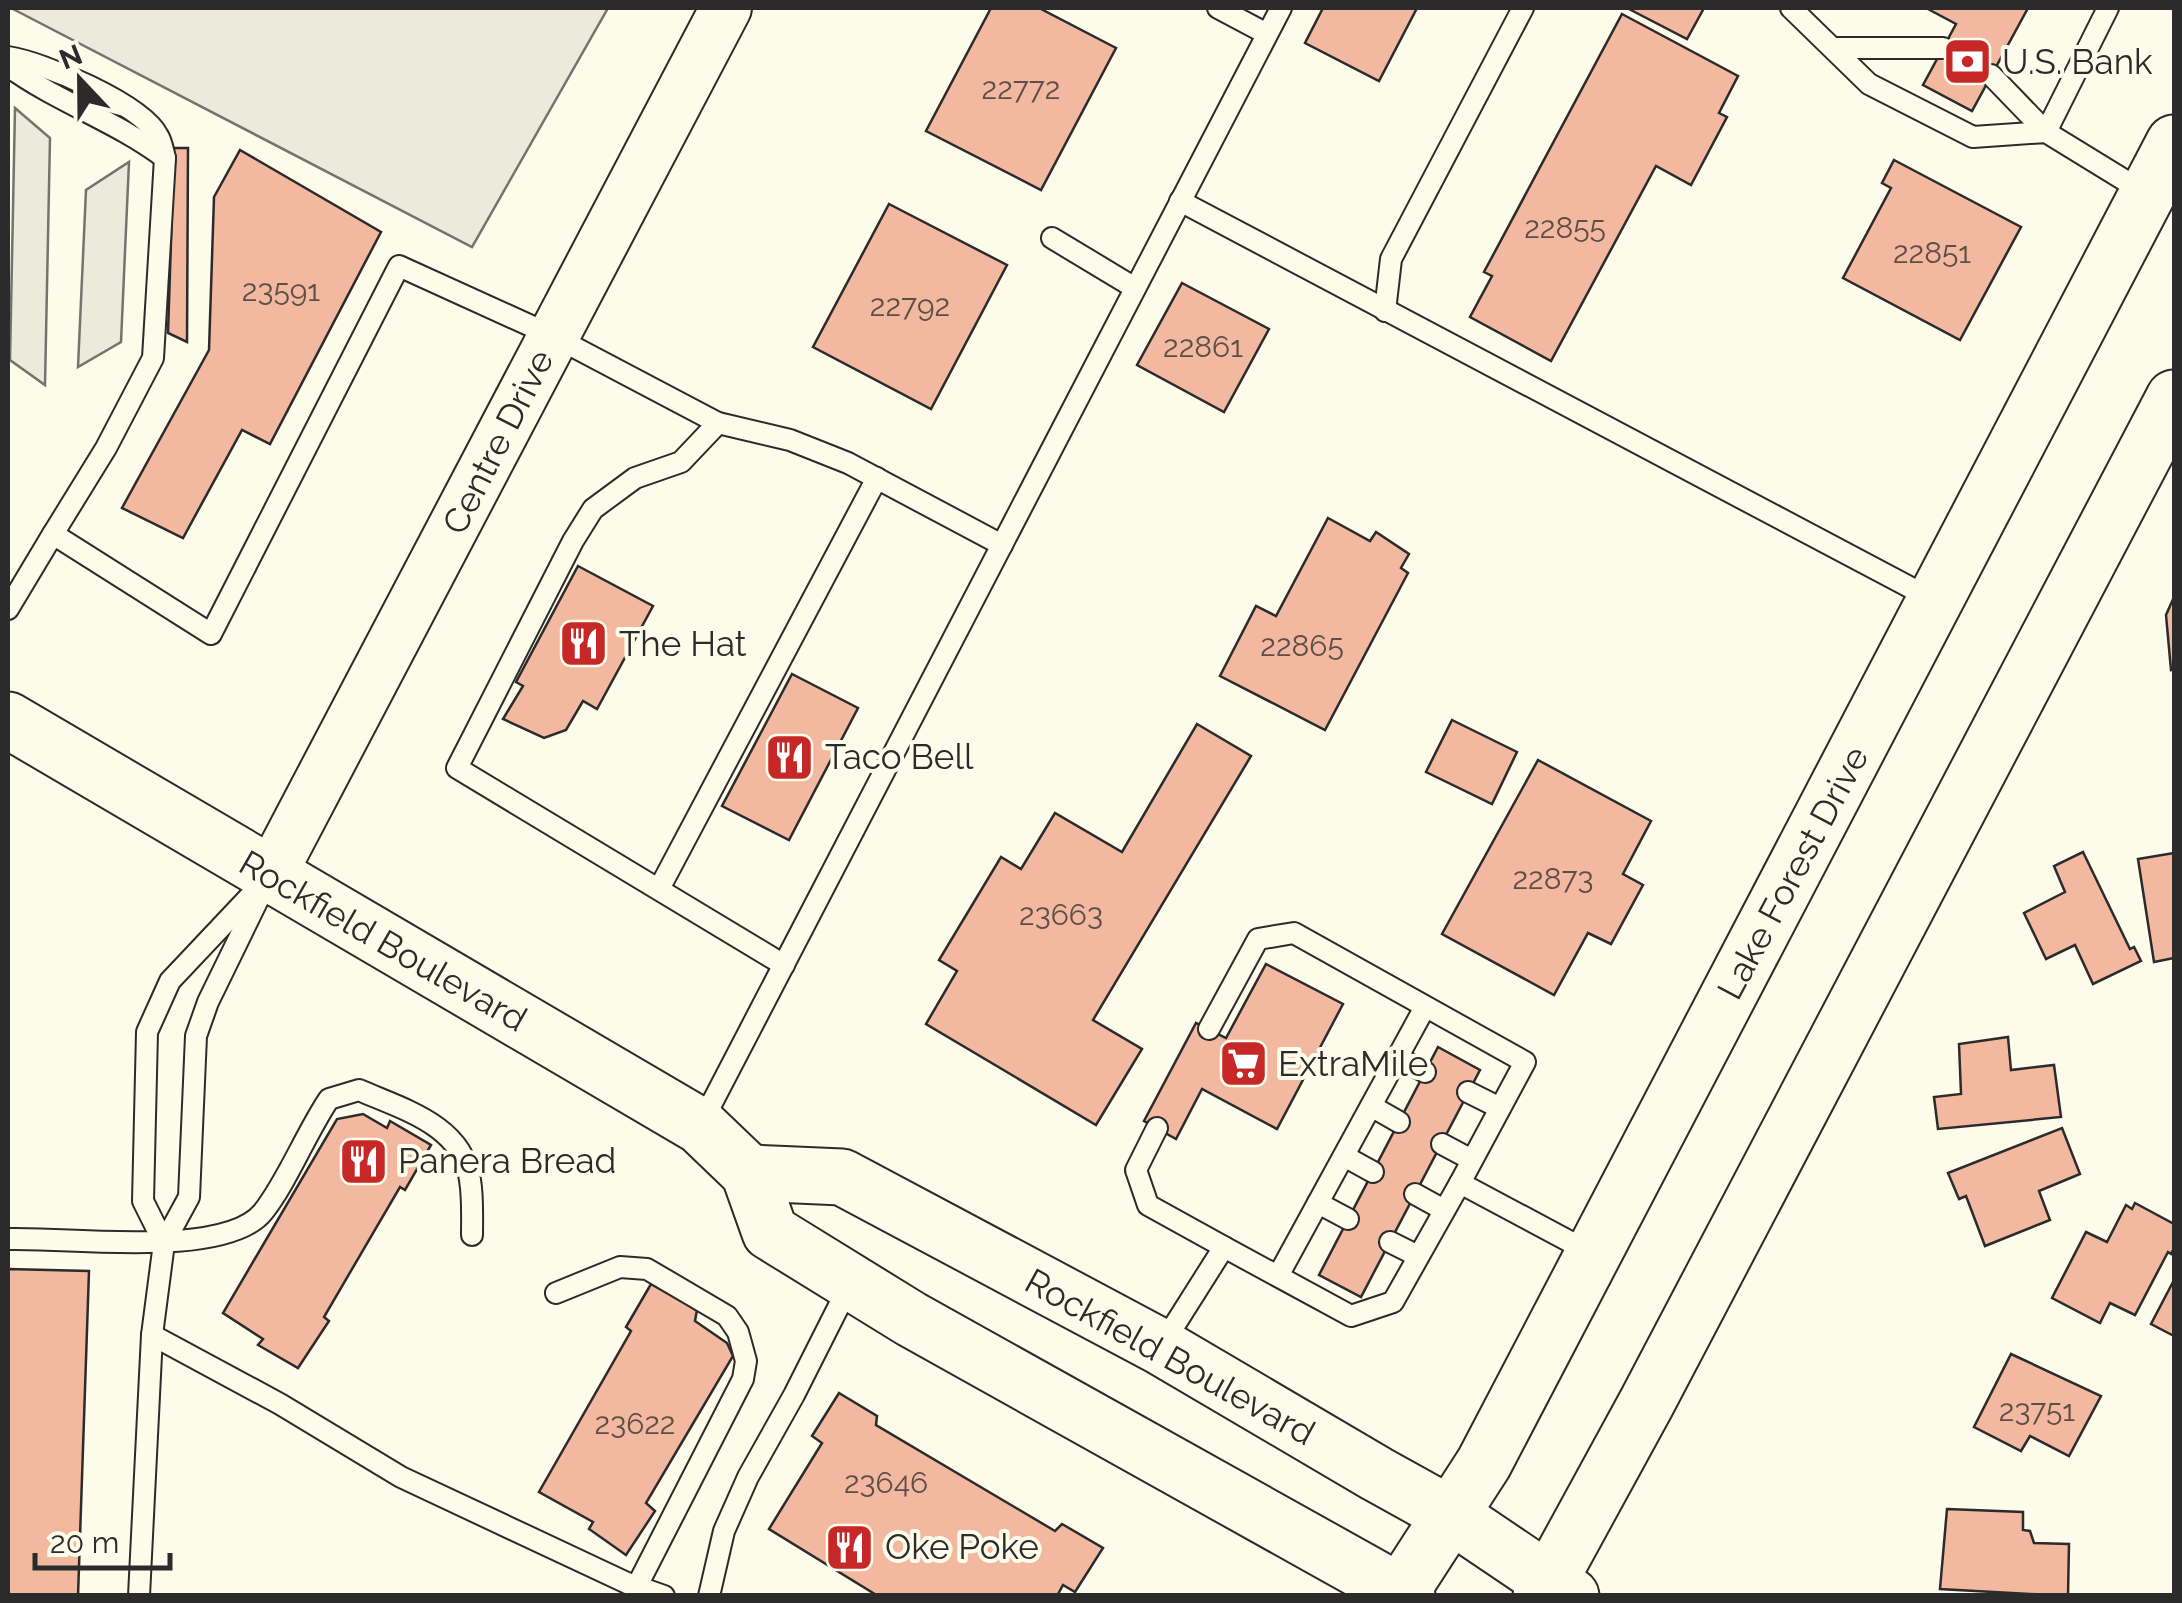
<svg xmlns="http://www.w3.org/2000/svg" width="2182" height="1603" font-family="Raleway,sans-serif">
<rect width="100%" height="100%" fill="#fdfbea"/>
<g fill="#eceadb" stroke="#74746e" stroke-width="2.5">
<polygon points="11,8 608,8 472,247"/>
<polygon points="15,108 50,138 45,385 10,360"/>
<polygon points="129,162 121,342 78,367 86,190"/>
</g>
<g fill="#f2b8a0" stroke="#2b2b2b" stroke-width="2.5">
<polygon points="991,8 1039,8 1116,48 1041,190 926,131"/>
<polygon points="1323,8 1417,8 1379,81 1305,43"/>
<polygon points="1627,8 1704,8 1687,39"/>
<polygon points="1926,8 2028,8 1972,111 1923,85 1956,24"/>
<polygon points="1622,14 1738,76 1719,113 1727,117 1691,185 1656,166 1551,361 1470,317 1492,276 1484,272"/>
<polygon points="174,148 188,148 187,342 168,333"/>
<polygon points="240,150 381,232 270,444 242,430 183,538 122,508 209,350 214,197"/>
<polygon points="1894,160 2021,227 1960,340 1843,278 1891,188 1882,183"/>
<polygon points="889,204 1007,265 931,409 813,347"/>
<polygon points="1182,283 1269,329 1224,412 1137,365"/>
<polygon points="1328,518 1370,541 1376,532 1409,554 1401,568 1408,573 1325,730 1220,676 1256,606 1276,616"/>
<polygon points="578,566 653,606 597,709 583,701 566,730 544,738 503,719 523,686 516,682"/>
<polygon points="2174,597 2174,669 2171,670 2166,615"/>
<polygon points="792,674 858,708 789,840 722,806"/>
<polygon points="1452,720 1517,752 1492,804 1426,772"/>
<polygon points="1197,724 1251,756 1093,1020 1142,1049 1096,1125 926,1024 957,971 939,960 1001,857 1021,869 1055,813 1122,852"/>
<polygon points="1538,760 1651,821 1623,874 1643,885 1611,944 1588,933 1554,995 1442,934"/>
<polygon points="2083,852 2130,949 2134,947 2141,961 2093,984 2075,945 2046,959 2024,913 2065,892 2054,866"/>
<polygon points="2174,853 2174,958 2154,962 2138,859"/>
<polygon points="1266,964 1343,1004 1277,1129 1202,1089 1176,1139 1144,1121 1196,1023 1226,1038"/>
<polygon points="2008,1037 2011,1070 2054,1065 2061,1117 1938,1129 1934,1097 1961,1094 1959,1044"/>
<polygon points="1438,1047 1480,1070 1361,1297 1319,1275"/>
<polygon points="363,1114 387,1128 390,1121 431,1145 405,1190 400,1187 324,1317 329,1321 298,1368 258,1345 263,1339 223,1313 337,1119"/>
<polygon points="2062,1128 2080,1174 2039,1191 2050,1220 1985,1246 1966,1196 1959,1199 1948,1173"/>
<polygon points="2135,1203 2174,1224 2174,1248 2171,1254 2168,1252 2135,1315 2110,1303 2100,1323 2052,1298 2086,1232 2107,1242 2126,1205 2132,1209"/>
<polygon points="8,1269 89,1271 78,1596 8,1596"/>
<polygon points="2174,1280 2174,1336 2151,1324"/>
<polygon points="651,1284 697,1310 695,1321 727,1343 733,1356 646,1503 655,1511 626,1555 589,1529 593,1522 539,1492 631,1331 626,1327"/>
<polygon points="2011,1354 2101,1396 2069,1456 2030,1436 2021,1451 1974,1427"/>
<polygon points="839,1393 877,1416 876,1425 1055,1531 1062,1524 1103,1548 1075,1592 1063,1585 1057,1596 878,1596 769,1529 822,1443 812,1436"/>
<polygon points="1947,1509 2023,1512 2023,1530 2030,1531 2034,1543 2069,1544 2068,1596 1940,1589"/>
</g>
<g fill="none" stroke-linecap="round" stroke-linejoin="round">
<defs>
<g id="service">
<polyline points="1218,8 1267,34"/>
<polyline points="1791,8 1869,84 1973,137 2046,132 2147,194"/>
<polyline points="1833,48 1943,48"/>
<path d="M 8,57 C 42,62 142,104 158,136 C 162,142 163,151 165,158 L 153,358 L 106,448 L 53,534"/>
<path d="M 8,66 C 57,102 116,121 165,158"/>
<polyline points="1991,75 2046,132 2108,8"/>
<polyline points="1180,201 1934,600"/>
<polyline points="1052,238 1135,288"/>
<polyline points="1385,311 1391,259 1523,8"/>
<polyline points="718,423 681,462 635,478 593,509 573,541 457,768 784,965"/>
<polyline points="8,609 53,534 211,634 399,266 553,336 718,423 790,440 848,463 1002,545"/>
<polyline points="659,889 877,478"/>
<polyline points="1209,1029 1258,939 1294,933 1525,1062 1460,1183"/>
<polyline points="1399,1058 1425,1072"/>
<polyline points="1468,1092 1500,1108"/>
<polyline points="1371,1106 1399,1122"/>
<polyline points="701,1124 1281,8"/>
<polyline points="1157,1128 1136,1170 1148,1205 1224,1247"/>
<polyline points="1442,1144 1472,1160"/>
<polyline points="1344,1156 1373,1172"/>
<polyline points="1415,1194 1444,1210"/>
<polyline points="1318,1203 1348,1219"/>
<path d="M 8,1239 C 65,1237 225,1259 263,1212 C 287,1182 306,1133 329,1099 L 359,1090 C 402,1109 463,1125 470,1180 C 473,1198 472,1217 472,1235"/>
<polyline points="1390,1242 1418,1256"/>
<polyline points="164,1243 143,1201 147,1032 170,981 254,892"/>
<polyline points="1278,1276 1425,1007"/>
<polyline points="556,1293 620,1267 647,1269 727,1316 738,1332 746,1361 743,1379 637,1586"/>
<polyline points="152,1335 280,1404 401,1477 627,1583 664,1596"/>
<polyline points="1162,1345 1224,1247 1351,1316 1393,1302 1460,1183 1593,1254"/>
<polyline points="139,1596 152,1335 164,1243 189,1197 196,1036 208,1002 269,877"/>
<polyline points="709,1596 724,1531 748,1477 794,1395 850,1284"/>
</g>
<polyline id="tertiary" points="270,876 726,8"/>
<g id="secondary">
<polyline points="8,720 700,1126 749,1173 770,1232 911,1319 1407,1596"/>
<polyline points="749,1173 842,1177 1161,1347 1377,1474 1451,1515 1571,1596"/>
</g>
<g id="primary">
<polyline points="1398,1596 1484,1463 2174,143"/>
<polyline points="1541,1596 1647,1402 2174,398"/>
</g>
</defs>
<use href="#service" stroke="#2b2b2b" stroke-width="24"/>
<use href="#tertiary" stroke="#2b2b2b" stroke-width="54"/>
<use href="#secondary" stroke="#2b2b2b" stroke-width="59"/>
<use href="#primary" stroke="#2b2b2b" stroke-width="59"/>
<use href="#service" stroke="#fdfbea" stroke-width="20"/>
<use href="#tertiary" stroke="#fdfbea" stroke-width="50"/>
<use href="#secondary" stroke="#fdfbea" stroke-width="55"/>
<use href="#primary" stroke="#fdfbea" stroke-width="55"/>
</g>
<defs>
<symbol id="bank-square" viewBox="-11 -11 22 22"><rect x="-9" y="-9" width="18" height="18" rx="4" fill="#c62828" stroke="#fdfbea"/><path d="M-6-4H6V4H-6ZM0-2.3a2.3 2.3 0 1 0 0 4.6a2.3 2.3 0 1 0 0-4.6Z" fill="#fff"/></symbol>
<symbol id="restaurant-square" viewBox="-11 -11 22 22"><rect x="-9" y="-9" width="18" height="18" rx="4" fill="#c62828" stroke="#fdfbea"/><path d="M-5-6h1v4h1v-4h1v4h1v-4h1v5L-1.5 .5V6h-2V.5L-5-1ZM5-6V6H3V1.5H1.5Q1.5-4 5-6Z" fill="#fff"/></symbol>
<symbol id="supermarket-square" viewBox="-11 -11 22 22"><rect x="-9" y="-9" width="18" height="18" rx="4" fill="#c62828" stroke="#fdfbea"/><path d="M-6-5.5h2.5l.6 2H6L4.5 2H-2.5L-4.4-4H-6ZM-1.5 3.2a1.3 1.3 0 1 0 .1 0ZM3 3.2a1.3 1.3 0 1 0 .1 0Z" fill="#fff"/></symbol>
</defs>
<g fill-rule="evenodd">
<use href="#bank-square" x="1940" y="34" width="55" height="55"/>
<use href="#restaurant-square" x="556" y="616" width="55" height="55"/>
<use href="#restaurant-square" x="762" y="730" width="55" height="55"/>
<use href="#supermarket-square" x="1216" y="1036" width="55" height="55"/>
<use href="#restaurant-square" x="336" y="1134" width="55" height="55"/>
<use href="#restaurant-square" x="822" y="1520" width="55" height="55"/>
</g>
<g text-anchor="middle" stroke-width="8" stroke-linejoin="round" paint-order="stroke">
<g font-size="30" fill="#5d4e48">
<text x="1021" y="99">22772</text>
<text x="1565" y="238">22855</text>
<text x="1932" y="263">22851</text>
<text x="281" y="301">23591</text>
<text x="910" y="316">22792</text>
<text x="1203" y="357">22861</text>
<text x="1302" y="656">22865</text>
<text x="1553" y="889">22873</text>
<text x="1061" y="925">23663</text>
<text x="2037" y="1421">23751</text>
<text x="635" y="1434">23622</text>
<text x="886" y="1493">23646</text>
</g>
<g font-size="35" fill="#2b2b2b" stroke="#fdfbea" text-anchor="start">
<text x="2002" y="74">U.S. Bank</text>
<text x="619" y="656">The Hat</text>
<text x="825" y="769">Taco Bell</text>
<text x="1278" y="1076">ExtraMile</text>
<text x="398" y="1173">Panera Bread</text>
<text x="885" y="1559">Oke Poke</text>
</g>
<g font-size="35" fill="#2b2b2b" stroke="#fdfbea">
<text transform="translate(498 442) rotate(-63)" y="12">Centre Drive</text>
<text transform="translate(1793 873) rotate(-62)" y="12">Lake Forest Drive</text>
<text transform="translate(383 941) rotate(30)" y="12">Rockfield Boulevard</text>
<text transform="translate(1170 1357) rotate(29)" y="12">Rockfield Boulevard</text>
</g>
</g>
<rect width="2182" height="1603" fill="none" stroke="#2b2b2b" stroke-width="20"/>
<g transform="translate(80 80) rotate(338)" stroke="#fdfbea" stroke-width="8" paint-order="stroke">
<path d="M0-8L18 38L0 25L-18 38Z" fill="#2b2b2b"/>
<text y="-15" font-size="28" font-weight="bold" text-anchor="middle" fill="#2b2b2b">N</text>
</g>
<path d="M35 1553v15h135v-15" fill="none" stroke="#2b2b2b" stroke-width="5"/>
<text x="50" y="1553" font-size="30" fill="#2b2b2b" stroke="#fdfbea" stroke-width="8" paint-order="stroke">20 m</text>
</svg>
